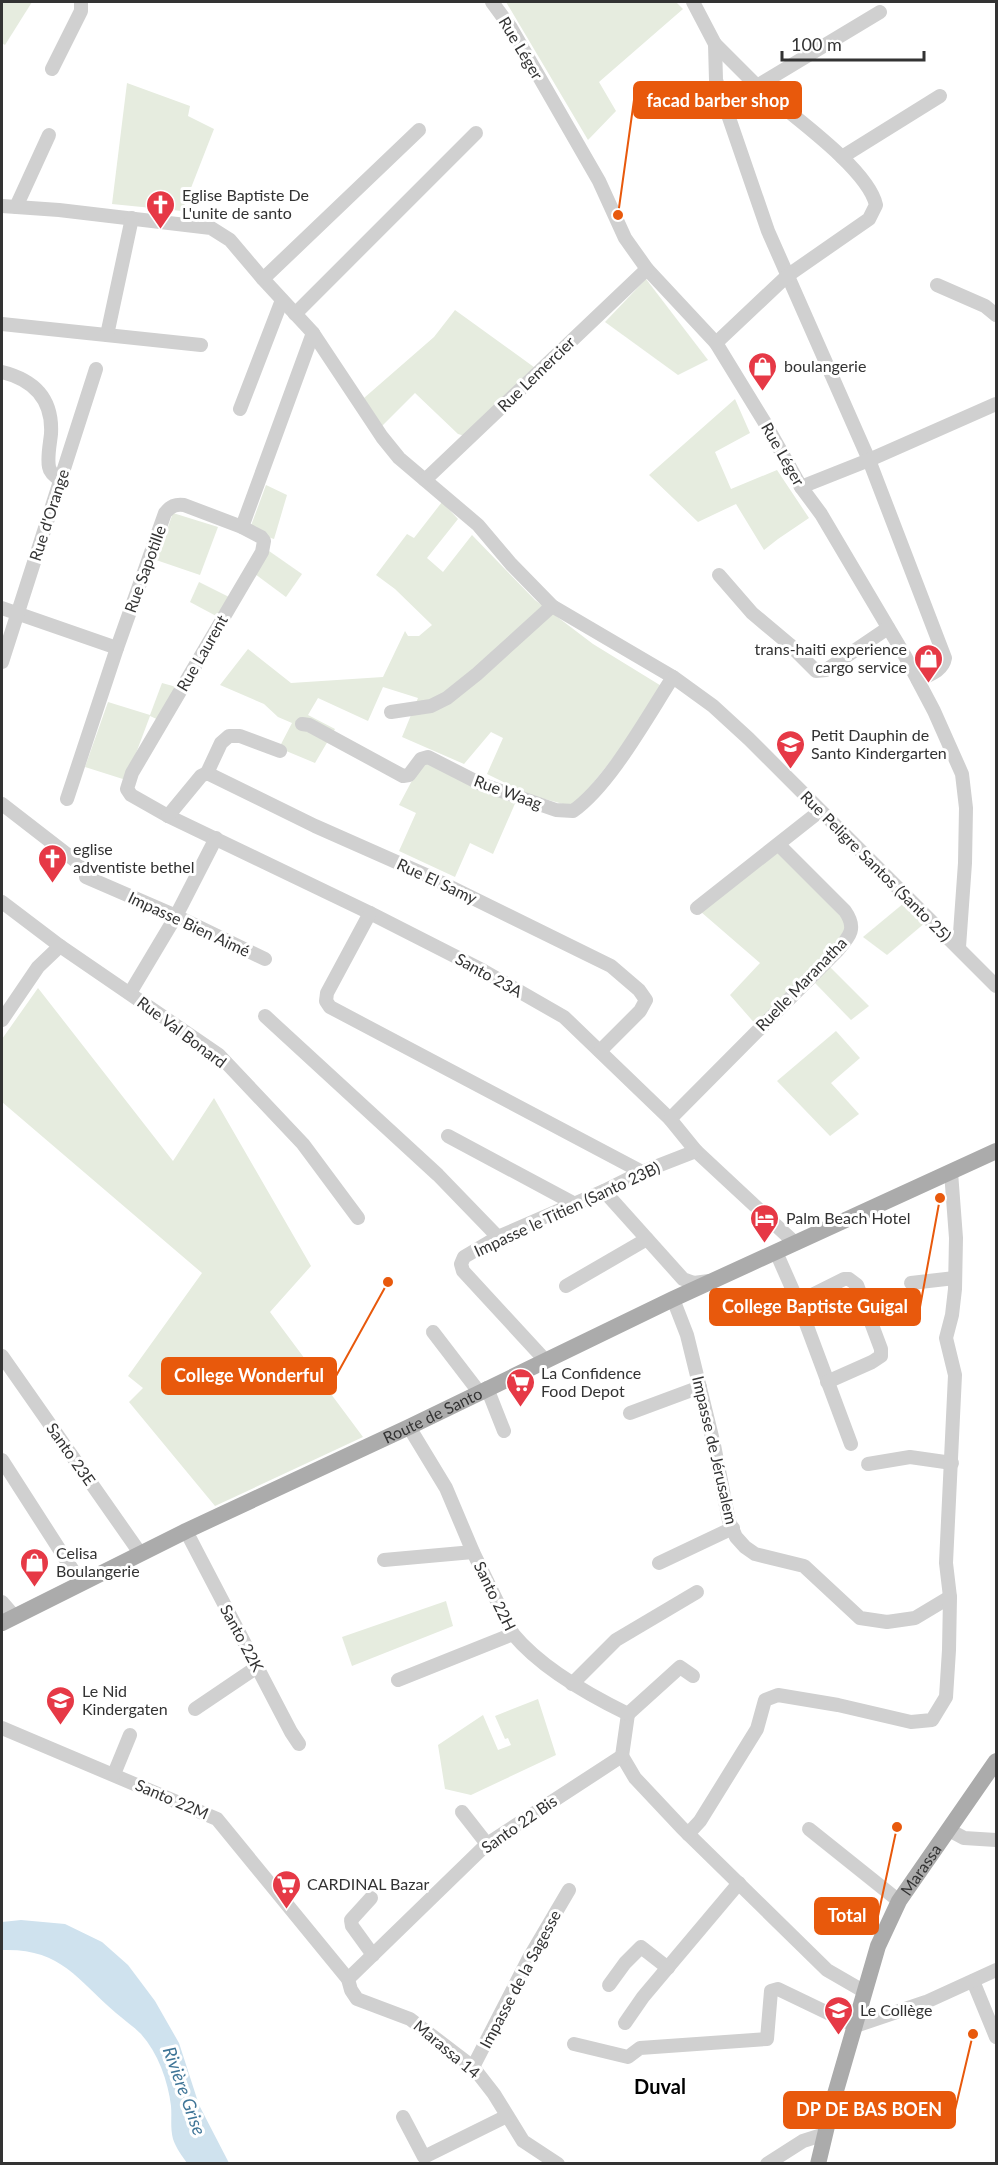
<svg xmlns="http://www.w3.org/2000/svg" width="998" height="2165" font-family="Lato,sans-serif">
<rect width="100%" height="100%" fill="#fff"/>
<g fill="#e6ecdf">
<polygon points="2,2 32,2 5,45 2,43"/>
<polygon points="506,2 676,2 683,9 599,82 616,111 588,140"/>
<polygon points="127,83 190,106 188,116 214,129 182,211 112,204"/>
<polygon points="646,279 708,360 678,375 605,322"/>
<polygon points="455,310 538,370 465,436 458,434 415,393 382,426 364,398 434,337"/>
<polygon points="735,399 750,433 715,452 731,489 777,470 809,518 778,539 764,550 736,504 698,522 649,475"/>
<polygon points="266,485 287,495 274,539 249,531"/>
<polygon points="442,502 458,519 427,558 443,572 472,535 535,600 593,644 663,687 637,728 574,807 530,795 487,774 503,738 491,732 464,764 402,737 418,698 383,687 368,721 318,698 308,715 335,729 315,763 279,748 292,723 278,717 264,704 220,685 248,649 291,683 383,677 405,631 408,636 419,636 432,625 395,589 376,575 407,534 414,538"/>
<polygon points="173,513 218,527 200,575 156,560"/>
<polygon points="269,551 302,574 286,597 255,574"/>
<polygon points="199,582 229,597 218,617 190,602"/>
<polygon points="162,683 180,688 163,722 150,716 126,780 85,767 108,702 150,715"/>
<polygon points="424,758 517,799 493,854 470,843 455,877 399,851 416,813 399,805"/>
<polygon points="778,852 854,930 757,1026 730,995 760,963 701,912"/>
<polygon points="904,903 926,922 887,955 863,937"/>
<polygon points="830,967 869,1006 851,1020 815,983"/>
<polygon points="38,988 173,1161 214,1098 311,1266 270,1312 363,1437 215,1506 129,1402 143,1388 128,1376 202,1273 2,1102 2,1039"/>
<polygon points="836,1031 860,1058 831,1083 859,1114 830,1136 777,1081"/>
<polygon points="446,1601 453,1626 352,1666 342,1637"/>
<polygon points="538,1699 556,1755 471,1795 445,1789 438,1745 483,1715 498,1750 511,1745 508,1738 505,1739 495,1716"/>
</g>
<path fill="#cfe2ee" d="M 21,1920 L 65,1924 L 102,1942 L 128,1965 L 155,2001 L 179,2043 L 199,2105 L 229,2163 L 187,2163 C 182,2156 176,2148 173,2139 C 170,2127 172,2118 171,2106 C 168,2081 158,2053 141,2034 C 133,2026 124,2020 116,2013 C 76,1978 60,1948 2,1950 L 2,1922 Z"/>
<g fill="none" stroke-linecap="round" stroke-linejoin="round">
<g stroke="#d0d0d0" stroke-width="14">
<polyline points="492,2 511,28 599,181 625,238 647,269 716,343 765,423 801,487 821,514 905,656 934,711 962,774 966,808 965,863 959,947"/>
<path d="M 693,2 L 715,44 L 716,80 L 768,231 L 869,460 L 945,658 C 943,671 929,675 918,680"/>
<path d="M 715,44 C 729,58 743,72 757,86 C 787,112 868,168 876,205 L 869,219 L 787,276 L 716,343"/>
<polyline points="52,69 81,11 81,2"/>
<polyline points="757,86 880,12"/>
<polyline points="842,157 940,96"/>
<polyline points="2,206 59,210 211,228 230,240 263,279 313,333 382,437 399,458 478,525 511,564 552,606 673,677 713,706 749,739 996,986"/>
<polyline points="16,207 49,135"/>
<polyline points="263,279 419,130"/>
<polyline points="937,285 985,306 996,315"/>
<polyline points="295,314 476,133"/>
<polyline points="2,324 201,345"/>
<polyline points="107,335 132,218"/>
<path d="M 2,372 C 34,380 53,399 51,434 C 50,444 47,457 49,467 C 50,473 55,476 60,480"/>
<polyline points="240,409 282,300"/>
<polyline points="425,480 647,269"/>
<polyline points="801,487 869,460 996,404"/>
<polyline points="242,527 261,537 264,541 262,552 132,773 127,789 131,795 168,816 370,913 482,970 564,1017 670,1119 696,1151 795,1243"/>
<polyline points="719,575 752,613 789,644 816,671 826,670 888,628"/>
<polyline points="2,608 117,648"/>
<polyline points="2,662 96,369"/>
<polyline points="391,712 431,706 447,698 477,674 552,606"/>
<path d="M 302,724 L 309,725 L 403,776 L 409,775 L 421,759 L 428,757 L 481,784 L 556,810 L 573,811 C 610,785 647,717 673,677"/>
<polyline points="207,773 221,743 229,736 240,736 280,751"/>
<path d="M 67,799 L 117,648 L 165,513 C 171,506 175,504 184,505 L 242,527 L 313,333"/>
<polyline points="2,804 86,869 86,877 176,916 265,959"/>
<polyline points="168,816 201,776 207,773 315,826 428,876 611,966 639,990 646,1000 640,1011 600,1051"/>
<polyline points="2,902 60,946 219,1055 303,1144 358,1218"/>
<polyline points="697,908 820,811"/>
<polyline points="370,913 327,993 326,1001 330,1007 642,1172"/>
<polyline points="130,993 176,916 216,838"/>
<polyline points="265,1016 438,1175 498,1237"/>
<polyline points="2,1020 38,967 60,946"/>
<path d="M 670,1119 L 838,950 C 850,936 857,928 845,911 L 779,845"/>
<polyline points="448,1136 573,1203"/>
<polyline points="604,1191 683,1279 694,1283 709,1281"/>
<polyline points="776,1252 798,1302 851,1444"/>
<polyline points="911,1283 955,1278"/>
<polyline points="566,1286 647,1239"/>
<polyline points="673,1299 687,1335 714,1445 729,1521 736,1537 745,1547 755,1554 804,1566 860,1618 887,1622 915,1618 950,1597"/>
<polyline points="798,1302 844,1279 849,1279 857,1285 881,1349 881,1356 872,1362 827,1382"/>
<polyline points="433,1332 479,1392"/>
<polyline points="2,1356 140,1553"/>
<polyline points="545,1360 463,1271 461,1264 464,1257 498,1237 604,1191 642,1172 696,1151"/>
<polyline points="487,1388 504,1431"/>
<polyline points="630,1413 700,1387"/>
<path d="M 409,1427 L 446,1488 L 473,1552 L 513,1634 C 541,1668 589,1695 628,1714 L 622,1756"/>
<polyline points="2,1460 81,1583"/>
<polyline points="868,1464 910,1457 952,1463"/>
<polyline points="186,1531 291,1732 299,1744"/>
<polyline points="384,1560 473,1552"/>
<polyline points="659,1563 733,1528"/>
<polyline points="2,1602 15,1617"/>
<polyline points="398,1680 513,1634"/>
<polyline points="572,1684 616,1640 697,1592"/>
<polyline points="195,1709 257,1667"/>
<polyline points="628,1714 680,1667 693,1676"/>
<polyline points="2,1728 217,1819 348,1979 351,1990 357,1999 410,2019 473,2067 494,2094 523,2141 558,2164"/>
<polyline points="622,1756 635,1778 682,1828 827,1970 865,1992"/>
<polyline points="114,1774 130,1735"/>
<polyline points="462,1812 487,1844"/>
<polyline points="809,1829 899,1901"/>
<polyline points="949,1830 964,1838 996,1840"/>
<polyline points="688,1834 700,1821 757,1729 765,1700 778,1695 838,1705 911,1722 932,1720 946,1697 949,1650 950,1597 946,1563 955,1375 946,1338 952,1315 955,1289 956,1238 951,1172"/>
<polyline points="371,1898 351,1920 352,1926 373,1955"/>
<polyline points="348,1979 487,1844 622,1756"/>
<polyline points="973,1981 996,2037"/>
<polyline points="609,1985 625,1963 641,1947 668,1968"/>
<polyline points="625,2023 643,1997 739,1883"/>
<polyline points="574,2044 628,2057 640,2048 767,2039 771,1991 778,1989 855,2026 926,2002 996,1970"/>
<polyline points="473,2067 529,1958 569,1890"/>
<polyline points="403,2117 424,2157 507,2116"/>
<polyline points="767,2164 803,2141 825,2134"/>
</g>
<g stroke="#ababab" stroke-width="16">
<path id="s1" d="M 2,1623 L 186,1531 L 409,1427 L 673,1299 L 996,1151"/>
<path id="s2" d="M 818,2164 L 833,2101 L 878,1946 L 899,1901 L 996,1761"/>
</g>
</g>
<defs>
<symbol id="church-pin" viewBox="-11 -11 22 30"><path d="M0 17L-7.5 6A9.5 9.5 0 1 1 7.5 6Z" fill="#e63946" stroke="#fff"/><path d="M-1.2-6h2.4v3.5h3.3v2.4h-3.3V6h-2.4V-.1h-3.3v-2.4h3.3Z" fill="#fff"/></symbol>
<symbol id="shop-pin" viewBox="-11 -11 22 30"><path d="M0 17L-7.5 6A9.5 9.5 0 1 1 7.5 6Z" fill="#e63946" stroke="#fff"/><path d="M-5-2.5h2.3a2.7 3.5 0 0 1 5.4 0H5L5.5 6h-11ZM-1.5-2.5h3a1.5 2.3 0 0 0-3 0Z" fill="#fff"/></symbol>
<symbol id="school-pin" viewBox="-11 -11 22 30"><path d="M0 17L-7.5 6A9.5 9.5 0 1 1 7.5 6Z" fill="#e63946" stroke="#fff"/><path d="M0-5L7-2L0 1L-7-2ZM-4 1L0 2.5L4 1V4Q0 6-4 4Z" fill="#fff"/></symbol>
<symbol id="hotel-pin" viewBox="-11 -11 22 30"><path d="M0 17L-7.5 6A9.5 9.5 0 1 1 7.5 6Z" fill="#e63946" stroke="#fff"/><path d="M-6-4.5h1.5V1H6V5H4.5V3h-9V5H-6ZM-4 0a1.8 1.8 0 1 1 3.6 0ZM.5 0V-2.5h3Q6-2.5 6 0Z" fill="#fff"/></symbol>
<symbol id="supermarket-pin" viewBox="-11 -11 22 30"><path d="M0 17L-7.5 6A9.5 9.5 0 1 1 7.5 6Z" fill="#e63946" stroke="#fff"/><path d="M-6-5.5h2.5l.6 2H6L4.5 2H-2.5L-4.4-4H-6ZM-1.5 3.2a1.3 1.3 0 1 0 .1 0ZM3 3.2a1.3 1.3 0 1 0 .1 0Z" fill="#fff"/></symbol>
</defs>
<g fill-rule="evenodd">
<use href="#church-pin" x="144" y="188" width="33" height="45"/>
<use href="#shop-pin" x="746" y="350" width="33" height="45"/>
<use href="#shop-pin" x="912" y="642" width="33" height="45"/>
<use href="#school-pin" x="774" y="728" width="33" height="45"/>
<use href="#church-pin" x="36" y="842" width="33" height="45"/>
<use href="#hotel-pin" x="748" y="1202" width="33" height="45"/>
<use href="#supermarket-pin" x="504" y="1366" width="33" height="45"/>
<use href="#shop-pin" x="18" y="1546" width="33" height="45"/>
<use href="#school-pin" x="44" y="1684" width="33" height="45"/>
<use href="#supermarket-pin" x="270" y="1868" width="33" height="45"/>
<use href="#school-pin" x="822" y="1994" width="33" height="45"/>
</g>
<g text-anchor="middle" stroke-width="6" stroke-linejoin="round" paint-order="stroke">
<g font-size="16" fill="#333" stroke="#fff">
<text transform="translate(521 48) rotate(59)" y="6">Rue Léger</text>
<text transform="translate(536 374) rotate(-44)" y="6">Rue Lemercier</text>
<text transform="translate(783 454) rotate(60)" y="6">Rue Léger</text>
<text transform="translate(49 515) rotate(-72)" y="6">Rue d'Orange</text>
<text transform="translate(145 569) rotate(-70)" y="6">Rue Sapotille</text>
<text transform="translate(202 653) rotate(-60)" y="6">Rue Laurent</text>
<text transform="translate(508 792) rotate(20)" y="6">Rue Waag</text>
<text transform="translate(876 866) rotate(45)" y="6">Rue Peligre Santos (Santo 25)</text>
<text transform="translate(437 881) rotate(25)" y="6">Rue El Samy</text>
<text transform="translate(189 924) rotate(25)" y="6">Impasse Bien Aimé</text>
<text transform="translate(489 975) rotate(29)" y="6">Santo 23A</text>
<text transform="translate(801 984) rotate(-46)" y="6">Ruelle Maranatha</text>
<text transform="translate(182 1032) rotate(37)" y="6">Rue Val Bonard</text>
<text transform="translate(567 1209) rotate(-25)" y="6">Impasse le Titien (Santo 23B)</text>
<text dy="6" stroke="none"><textPath href="#s1" startOffset="478">Route de Santo</textPath></text>
<text transform="translate(715 1450) rotate(77)" y="6">Impasse de Jérusalem</text>
<text transform="translate(71 1454) rotate(55)" y="6">Santo 23E</text>
<text transform="translate(495 1596) rotate(64)" y="6">Santo 22H</text>
<text transform="translate(242 1638) rotate(62)" y="6">Santo 22K</text>
<text transform="translate(172 1799) rotate(23)" y="6">Santo 22M</text>
<text transform="translate(519 1824) rotate(-35)" y="6">Santo 22 Bis</text>
<text dy="6" stroke="none"><textPath href="#s2" startOffset="314">Marassa</textPath></text>
<text transform="translate(520 1979) rotate(-62)" y="6">Impasse de la Sagesse</text>
<text transform="translate(447 2049) rotate(40)" y="6">Marassa 14</text>
</g>
<g font-size="16" fill="#333" stroke="#fff" text-anchor="start">
<text x="182" y="201">Eglise Baptiste De<tspan x="182" dy="18">L'unite de santo</tspan></text>
<text x="784" y="372">boulangerie</text>
<text x="907" y="655" text-anchor="end">trans-haiti experience<tspan x="907" dy="18">cargo service</tspan></text>
<text x="811" y="741">Petit Dauphin de<tspan x="811" dy="18">Santo Kindergarten</tspan></text>
<text x="73" y="855">eglise<tspan x="73" dy="18">adventiste bethel</tspan></text>
<text x="786" y="1224">Palm Beach Hotel</text>
<text x="541" y="1379">La Confidence<tspan x="541" dy="18">Food Depot</tspan></text>
<text x="56" y="1559">Celisa<tspan x="56" dy="18">Boulangerie</tspan></text>
<text x="82" y="1697">Le Nid<tspan x="82" dy="18">Kindergaten</tspan></text>
<text x="307" y="1890">CARDINAL Bazar</text>
<text x="860" y="2016">Le Collège</text>
</g>
<g font-size="18" font-style="italic" fill="#3f7597" stroke="#fff">
<text transform="translate(184 2091) rotate(70)" y="6">Rivière Grise</text>
</g>
<g font-size="20" font-weight="bold" fill="#000" stroke="#fff">
<text x="660" y="2094">Duval</text>
</g>
</g>
<path fill="none" stroke="#e8590c" stroke-width="2" d="M618 215L634 100M940 1198L920 1307M388 1282L336 1376M897 1827L878 1916M973 2034L955 2110"/>
<g fill="#e8590c" stroke="#fff" stroke-width="2">
<circle cx="618" cy="215" r="6"/>
<circle cx="940" cy="1198" r="6"/>
<circle cx="388" cy="1282" r="6"/>
<circle cx="897" cy="1827" r="6"/>
<circle cx="973" cy="2034" r="6"/>
</g>
<g fill="#e8590c" stroke="#e8590c" stroke-width="2">
<rect x="634" y="82" width="167" height="36" rx="6"/>
<rect x="710" y="1289" width="210" height="36" rx="6"/>
<rect x="162" y="1358" width="174" height="36" rx="6"/>
<rect x="815" y="1898" width="63" height="36" rx="6"/>
<rect x="784" y="2092" width="171" height="36" rx="6"/>
</g>
<g font-size="18" text-anchor="middle" font-weight="bold" fill="#fff">
<text x="718" y="107">facad barber shop</text>
<text x="815" y="1313">College Baptiste Guigal</text>
<text x="249" y="1382">College Wonderful</text>
<text x="847" y="1922">Total</text>
<text x="869" y="2116">DP DE BAS BOEN</text>
</g>
<rect width="998" height="2165" fill="none" stroke="#333333" stroke-width="6"/>
<path d="M782 51v9h142v-9" fill="none" stroke="#333333" stroke-width="3"/>
<text x="791" y="51" font-size="18" fill="#333333" stroke="#ffffff" stroke-width="4.5" paint-order="stroke">100 m</text>
</svg>
